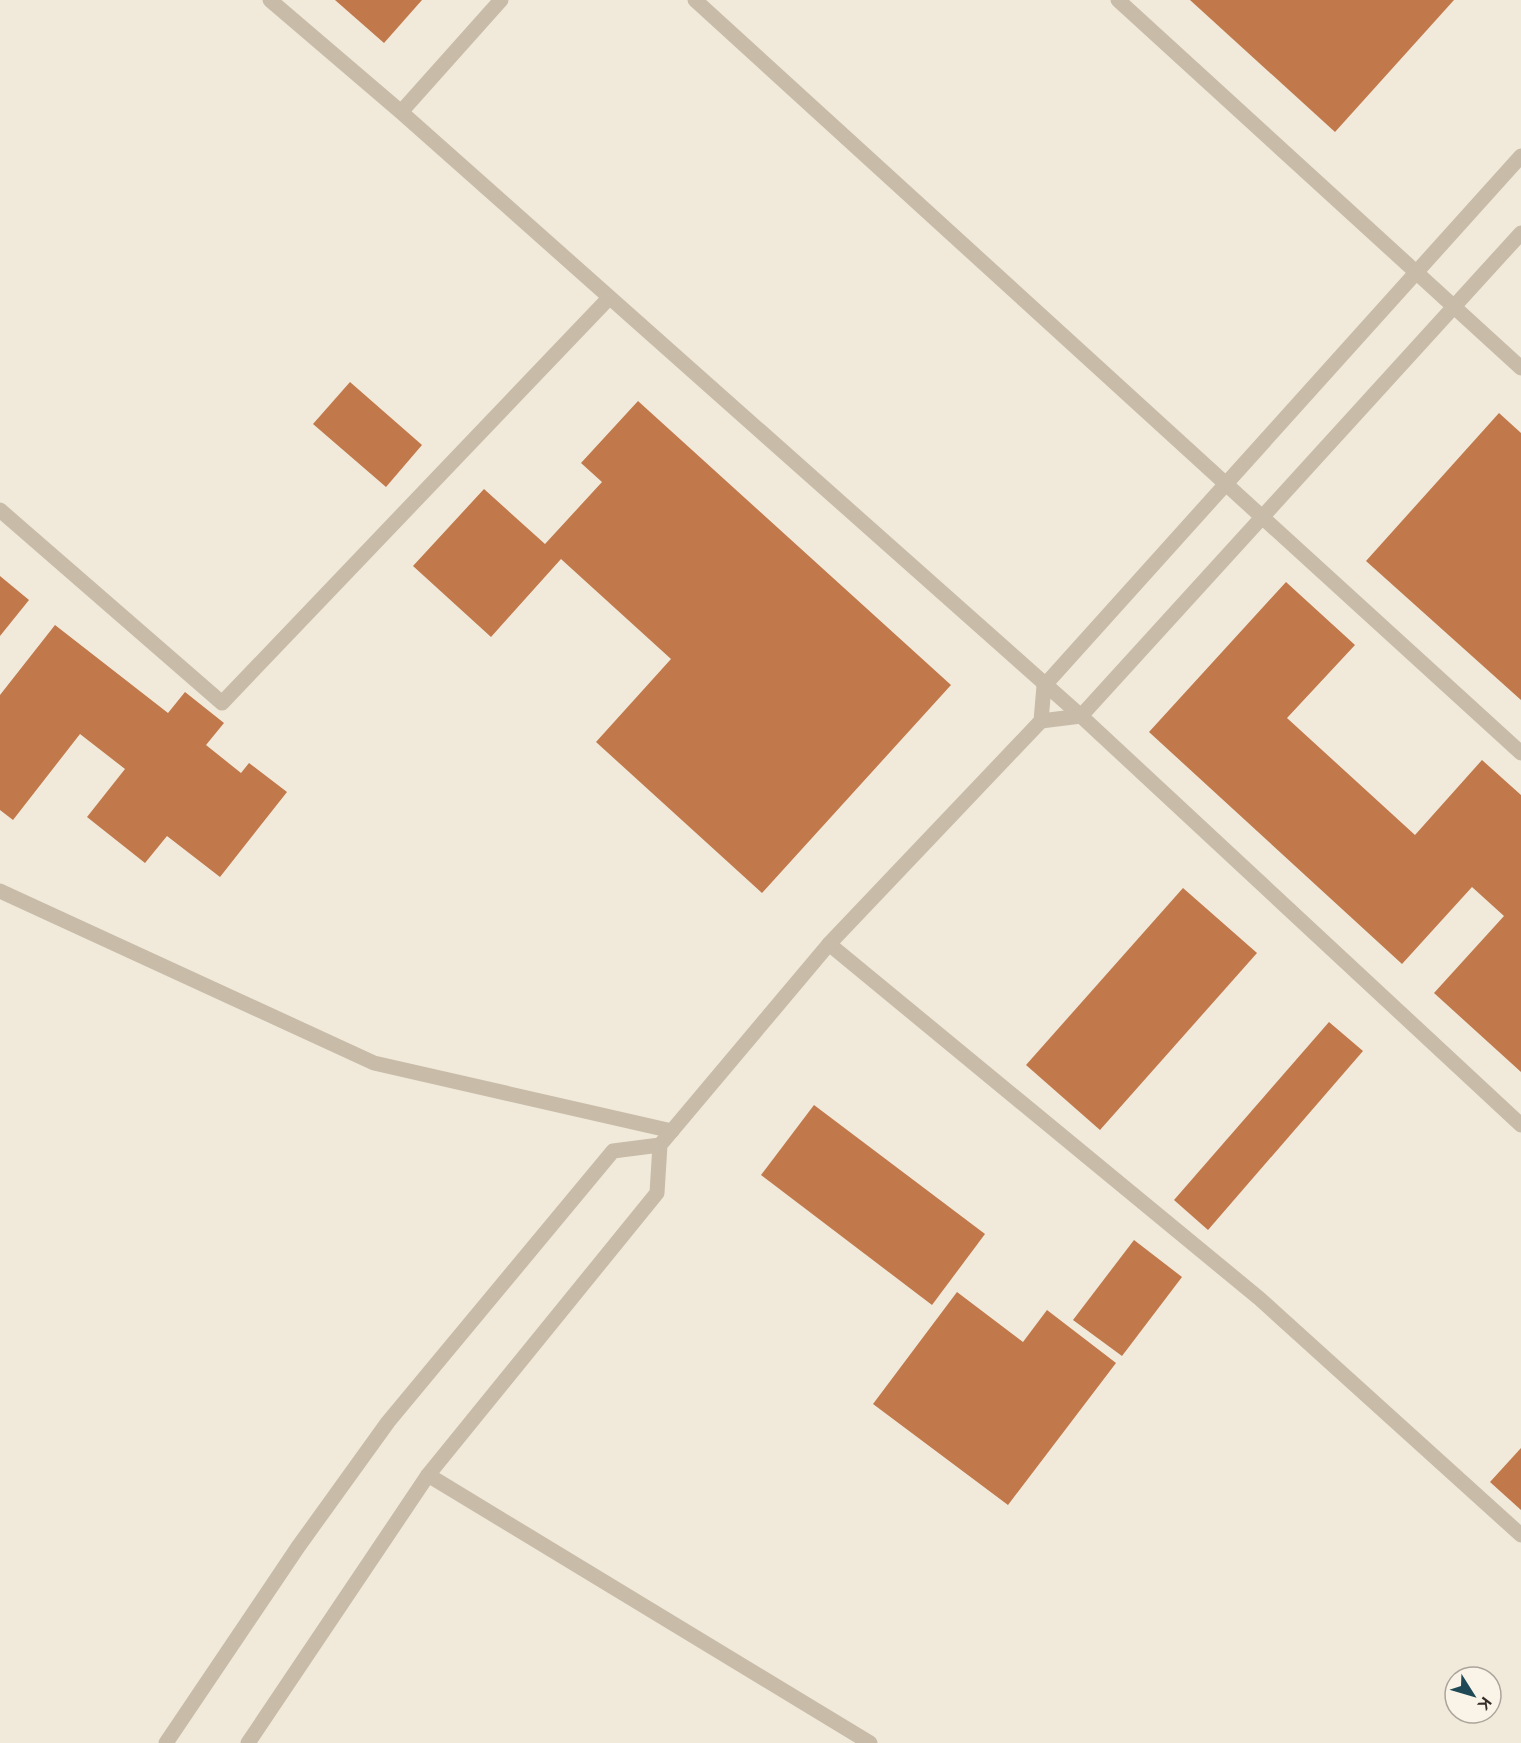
<svg xmlns="http://www.w3.org/2000/svg" width="1521" height="1743" font-family="Helvetica,sans-serif">
<rect width="100%" height="100%" fill="#f1eadb"/>
<g fill="#c1784a">
<polygon points="335,0 422,0 384,43"/>
<polygon points="1190,0 1454,0 1335,132"/>
<polygon points="350,382 422,445 386,487 313,424"/>
<polygon points="638,401 951,685 762,893 596,742 671,659 561,559 491,637 413,566 484,489 545,544 602,482 581,463"/>
<polygon points="1499,413 1521,433 1521,700 1366,561"/>
<polygon points="0,576 29,600 0,636"/>
<polygon points="1286,582 1355,645 1287,718 1415,835 1482,760 1521,795 1521,1072 1434,993 1504,916 1472,887 1402,964 1149,732"/>
<polygon points="55,625 168,713 185,692 224,723 206,745 241,773 249,763 287,792 220,877 167,836 145,863 87,817 125,769 80,734 13,820 0,810 0,695"/>
<polygon points="1183,888 1257,953 1100,1130 1026,1065"/>
<polygon points="1329,1022 1363,1051 1208,1230 1174,1200"/>
<polygon points="814,1105 985,1234 932,1305 761,1175"/>
<polygon points="1134,1240 1182,1277 1122,1356 1073,1320"/>
<polygon points="957,1292 1023,1342 1047,1310 1116,1363 1008,1505 873,1404"/>
<polygon points="1521,1448 1521,1510 1490,1482"/>
</g>
<g fill="none" stroke-linecap="round" stroke-linejoin="round">
<g stroke="#c8bba8" stroke-width="15">
<polyline points="270,0 401,112 1081,716 1521,1125"/>
<polyline points="695,0 1521,753"/>
<polyline points="1118,0 1521,368"/>
<polyline points="401,112 501,0"/>
<polyline points="0,510 222,703 609,298"/>
<polyline points="1041,721 1081,716 1521,233"/>
<polyline points="0,891 374,1063 672,1131"/>
<polyline points="829,944 1260,1299 1521,1535"/>
<polyline points="428,1475 870,1743"/>
<polyline points="166,1743 298,1547 388,1422 613,1151 660,1145"/>
<polyline points="248,1743 428,1475 657,1193 660,1145 829,944 1041,721 1044,686 1521,156"/>
</g>
</g>
<g transform="translate(1473 1695) rotate(127)"><circle r="28" fill="#f9f3e8" stroke="#aba49b" stroke-width="1.5"/>
<path d="M0-4.5L10 22L0 15L-10 22Z" fill="#1f4955"/>
<text y="-9" font-size="16" font-weight="bold" text-anchor="middle" fill="#352e28">K</text>
</g>
</svg>
